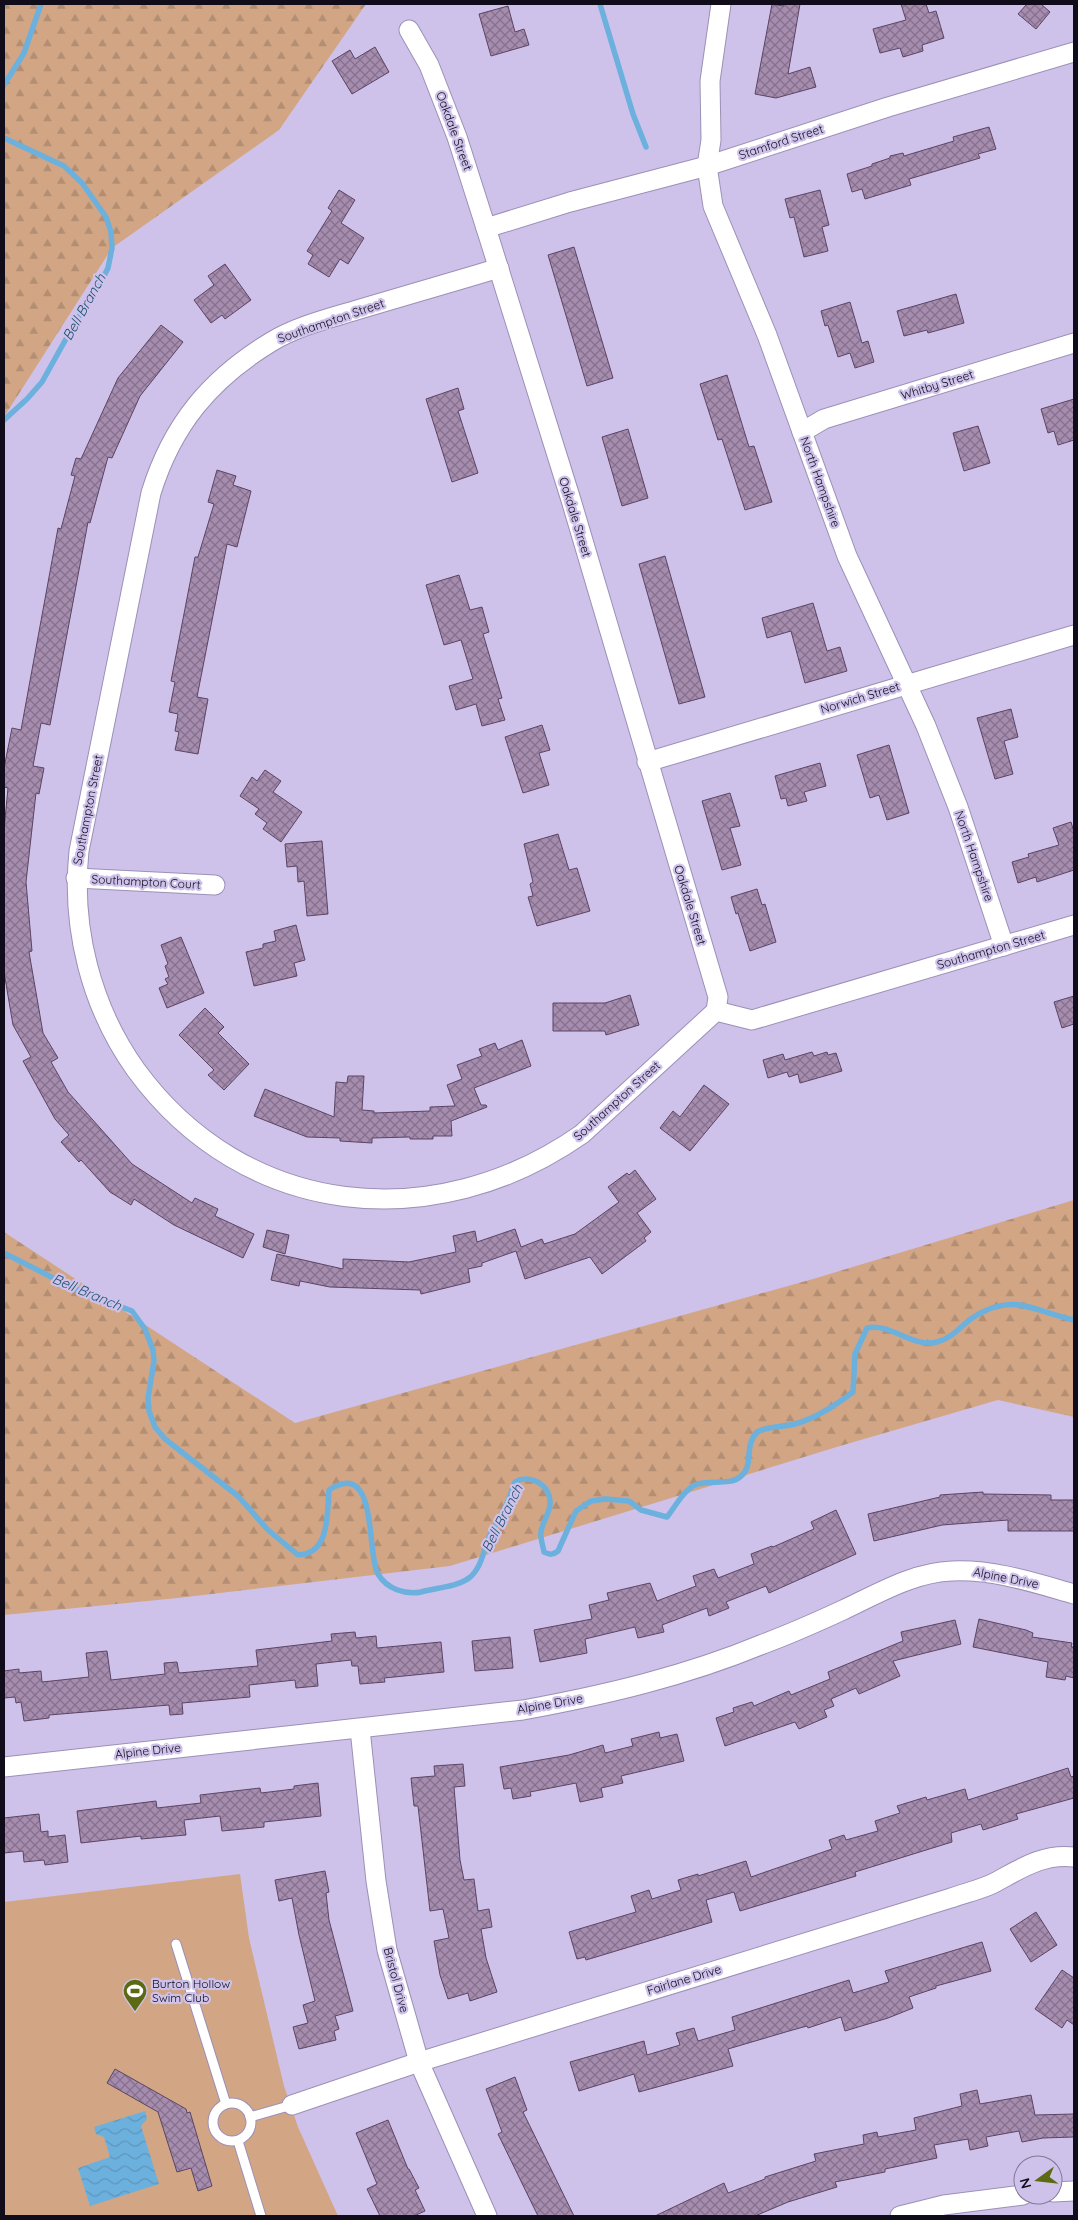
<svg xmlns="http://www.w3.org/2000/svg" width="1078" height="2220" font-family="Quicksand,sans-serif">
<defs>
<pattern id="forest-firs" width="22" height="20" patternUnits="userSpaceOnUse" patternTransform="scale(1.25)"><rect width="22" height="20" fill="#d2a685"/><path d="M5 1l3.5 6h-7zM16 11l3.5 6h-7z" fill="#b38e72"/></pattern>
<pattern id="water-waves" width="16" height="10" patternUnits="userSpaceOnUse" patternTransform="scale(1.25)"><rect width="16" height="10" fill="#6cb0dd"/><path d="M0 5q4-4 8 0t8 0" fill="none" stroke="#5d96bd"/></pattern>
<pattern id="building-cross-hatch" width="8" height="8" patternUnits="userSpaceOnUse" patternTransform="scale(1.25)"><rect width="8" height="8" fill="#a68cae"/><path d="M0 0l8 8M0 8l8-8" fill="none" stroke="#86718d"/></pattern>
</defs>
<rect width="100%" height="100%" fill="#cec2eb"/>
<g fill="url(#forest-firs)">
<polygon points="4,4 366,4 279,130 112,248 4,417"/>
<polygon points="1074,1200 1074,1417 998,1400 840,1446 450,1566 178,1598 4,1615 4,1232 295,1423 813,1279"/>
</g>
<polygon fill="#d2a685" points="240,1874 249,1938 284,2086 298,2127 338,2216 4,2216 4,1902"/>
<polygon fill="url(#water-waves)" points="145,2111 147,2119 141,2126 159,2184 90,2206 78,2168 110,2157 104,2137 96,2134 94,2127"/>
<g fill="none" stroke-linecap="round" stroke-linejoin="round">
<g stroke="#6cb0dd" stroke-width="5.5">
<polyline points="600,4 633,114 646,147"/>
<polyline points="4,85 24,53 41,4"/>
<polyline points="4,138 64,166 82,183 106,217 111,232 112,248 108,268 100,284 76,321 42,382 27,399 4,420"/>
<path d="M 4,1253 L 71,1287 L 132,1311 L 145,1329 L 153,1350 L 154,1361 L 148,1398 L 149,1411 L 155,1427 L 165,1439 L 238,1496 L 268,1530 L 298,1555 C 330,1554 327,1514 329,1490 C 379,1457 366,1554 378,1574 C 387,1589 405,1595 421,1592 C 435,1588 457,1587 469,1578 C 481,1569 484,1550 489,1537 C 493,1528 499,1519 504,1510 C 508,1502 511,1492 515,1482 C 531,1473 552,1486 550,1505 C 549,1514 542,1523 541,1532 C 540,1538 543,1546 544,1552 C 550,1555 553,1555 558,1551 L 576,1511 L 591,1501 L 605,1499 L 629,1501 L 641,1510 L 667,1517 C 675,1507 683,1491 695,1485 C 708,1479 729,1486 740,1477 C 755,1466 743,1447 757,1432 C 768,1426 783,1427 795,1424 C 817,1418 836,1405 853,1392 L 855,1354 L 867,1328 C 892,1323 912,1348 937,1342 C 951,1339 961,1326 972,1318 C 1013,1291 1032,1311 1074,1320"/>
</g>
</g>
<g fill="url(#building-cross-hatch)" stroke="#5c4463">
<polygon points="772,4 783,6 784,4 800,4 788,74 810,67 816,87 776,98 755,94"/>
<polygon points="901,4 926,4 929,13 936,11 944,38 922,45 923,51 903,57 900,48 880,53 873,29 906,20"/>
<polygon points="1027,4 1041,4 1050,12 1036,29 1018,14"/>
<polygon points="508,6 515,32 524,29 529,45 491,56 479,14"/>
<polygon points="375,47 389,72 352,94 332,61 350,50 355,59"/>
<polygon points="989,127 996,149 978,154 980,158 909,179 911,185 865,199 862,189 852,192 847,174 872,166 872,164 890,158 890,156 903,153 904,156 954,141 953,137"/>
<polygon points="339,190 355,200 341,223 364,238 348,264 340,259 329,277 308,264 313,255 307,251 332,211 328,208"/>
<polygon points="820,190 829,225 822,227 828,251 804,257 794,217 790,218 785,199"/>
<polygon points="574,247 613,378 587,386 548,255"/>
<polygon points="225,264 251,300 225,319 222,315 211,323 194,300 214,285 208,276"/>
<polygon points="956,294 964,323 928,333 927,330 904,336 897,311"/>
<polygon points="850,302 862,343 868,341 874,362 855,368 850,353 838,357 828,325 825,326 821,311"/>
<polygon points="161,325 183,342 140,396 112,458 108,457 90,523 88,522 50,725 41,723 33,766 44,768 39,794 36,793 26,882 32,951 29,952 43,1033 58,1058 51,1062 68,1092 132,1164 192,1203 195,1198 218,1209 215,1216 254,1234 243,1258 174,1225 134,1199 131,1205 110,1192 81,1160 79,1162 61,1142 69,1135 55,1119 23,1061 31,1057 13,1025 4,972 4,830 8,788 4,787 4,768 12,728 21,730 58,528 61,529 75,476 71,475 76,458 81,459 118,378"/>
<polygon points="727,375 749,447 754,446 772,502 745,510 722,439 718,440 700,384"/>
<polygon points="458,388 464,409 458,411 478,473 452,482 426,399"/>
<polygon points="1074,399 1074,440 1058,445 1054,431 1048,433 1041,409"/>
<polygon points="978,426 990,463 964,471 953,433"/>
<polygon points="628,429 648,498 622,506 602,437"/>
<polygon points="217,470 236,476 233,485 251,491 237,547 227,544 197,697 208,699 198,754 175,750 179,732 175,731 178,714 169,712 175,682 171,681 195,557 198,557 214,504 208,502"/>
<polygon points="665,556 705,697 679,704 639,564"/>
<polygon points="459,575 470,610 482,607 489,632 483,634 502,698 498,699 505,720 482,726 476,704 456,710 449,686 473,679 461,640 444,645 426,585"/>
<polygon points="813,603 827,651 840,647 847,671 805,683 791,631 767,638 762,618"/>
<polygon points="1011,709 1018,737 1004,741 1013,774 995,779 977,718"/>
<polygon points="542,725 550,750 539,753 549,785 523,793 505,737"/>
<polygon points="889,745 909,813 887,820 879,795 870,798 857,755"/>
<polygon points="820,763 826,786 804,792 807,801 788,806 786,798 781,799 775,776"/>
<polygon points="265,770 281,781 273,792 302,812 281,842 263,829 267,823 255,814 259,809 240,796 252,777 257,781"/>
<polygon points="730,793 740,826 730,828 741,865 722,870 702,801"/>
<polygon points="1071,822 1074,832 1074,870 1037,882 1036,877 1018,883 1012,862 1029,857 1028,854 1059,845 1053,828"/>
<polygon points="558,834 569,870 577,868 590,911 537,926 528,897 533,896 530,884 533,882 524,844"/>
<polygon points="322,841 328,914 307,916 304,881 298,882 297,866 287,867 285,844"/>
<polygon points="757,889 762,905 765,904 776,942 750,951 738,913 736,914 731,897"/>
<polygon points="296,925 305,960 294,963 297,976 254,986 246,952 263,948 263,944 276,941 274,931"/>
<polygon points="181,937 204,993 167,1008 159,988 168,984 165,979 169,977 165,966 168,964 161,945"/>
<polygon points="630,995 639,1025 606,1035 605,1031 553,1031 553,1003 605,1003"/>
<polygon points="1074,996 1074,1024 1062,1028 1054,1002"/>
<polygon points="205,1008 224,1027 218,1033 249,1064 224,1090 208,1075 214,1070 179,1035"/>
<polygon points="522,1040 531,1066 474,1088 481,1105 486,1105 487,1107 451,1121 452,1136 433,1136 433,1139 410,1139 410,1137 372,1138 372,1143 340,1141 340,1138 307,1137 254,1116 265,1089 334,1117 336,1082 347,1083 348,1076 364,1076 362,1110 374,1111 374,1113 430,1111 430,1107 455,1106 447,1085 462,1079 457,1065 482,1056 479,1049 495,1043 498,1050"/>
<polygon points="812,1052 814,1056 827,1052 828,1055 836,1053 842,1071 800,1083 798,1074 789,1077 787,1072 768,1078 763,1060 783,1054 785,1060"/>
<polygon points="704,1085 729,1104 690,1151 660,1128 673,1111 680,1117"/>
<polygon points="635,1170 656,1199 637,1213 651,1232 644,1238 646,1241 602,1274 590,1257 525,1279 516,1251 482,1263 482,1266 468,1269 470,1282 421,1294 420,1290 330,1287 300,1281 299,1286 271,1280 277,1254 343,1269 343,1259 409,1262 456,1252 453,1236 475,1231 477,1242 515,1229 521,1247 542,1239 544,1244 575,1234 619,1202 608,1187 627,1173 629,1175"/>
<polygon points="267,1230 289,1235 285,1254 263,1247"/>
<polygon points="983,1492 983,1494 1051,1495 1051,1500 1074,1500 1074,1531 1008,1531 1008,1520 942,1525 874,1541 868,1514 940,1497 940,1495"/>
<polygon points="836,1510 856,1554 769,1593 766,1586 726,1602 729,1608 709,1616 707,1608 662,1625 664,1632 638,1638 635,1627 585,1639 587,1653 540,1662 534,1630 592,1619 589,1605 609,1600 607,1593 650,1583 657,1601 696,1586 693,1576 714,1569 718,1578 754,1564 751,1554 772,1546 773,1547 814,1529 811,1522"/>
<polygon points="979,1619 1026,1630 1033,1633 1032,1637 1072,1643 1071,1647 1074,1647 1074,1678 1066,1676 1065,1680 1046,1677 1048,1662 973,1647"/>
<polygon points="955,1620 961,1644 893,1661 900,1676 859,1694 856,1688 831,1699 834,1706 824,1710 827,1717 799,1729 795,1722 725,1746 716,1718 734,1712 733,1708 752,1702 754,1706 789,1691 791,1695 830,1679 828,1672 903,1641 901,1632"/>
<polygon points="355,1632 356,1638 376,1636 377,1648 441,1642 444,1672 384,1678 385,1682 360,1684 358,1666 352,1666 351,1660 316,1664 318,1686 296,1688 295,1680 249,1685 250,1697 182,1703 183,1714 170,1715 169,1705 49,1715 49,1718 24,1721 21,1702 16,1703 15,1697 4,1698 4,1671 19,1669 19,1673 41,1671 42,1682 89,1677 86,1653 107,1651 111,1680 165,1674 164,1663 177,1662 179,1673 258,1666 256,1650 332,1641 331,1634"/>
<polygon points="510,1637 513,1668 475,1671 472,1641"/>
<polygon points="659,1732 660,1738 677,1734 684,1761 621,1776 623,1783 601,1788 603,1797 580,1802 576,1783 530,1792 531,1796 513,1799 511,1788 504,1789 500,1767 569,1755 603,1745 605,1753 633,1746 631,1739"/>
<polygon points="463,1764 465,1786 454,1787 460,1860 464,1880 474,1879 478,1911 489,1909 492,1927 481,1929 486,1958 497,1992 470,2001 468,1993 448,1999 440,1975 434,1941 449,1938 443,1909 430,1911 418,1806 414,1806 411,1778 435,1776 434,1766"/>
<polygon points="1068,1768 1071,1777 1074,1776 1074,1798 1016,1814 1018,1819 983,1830 981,1824 951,1833 952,1842 855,1872 856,1876 740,1911 734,1892 706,1900 712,1922 586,1960 585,1957 577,1959 569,1932 636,1912 631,1896 649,1890 652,1899 681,1890 678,1880 698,1874 698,1876 746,1861 751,1877 832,1849 829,1840 844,1835 846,1840 878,1831 875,1821 900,1813 897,1806 926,1797 927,1800 965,1789 968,1800"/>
<polygon points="318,1783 321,1816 264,1822 264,1827 222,1831 220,1816 184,1820 186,1835 141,1839 141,1836 81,1843 77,1811 156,1801 157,1808 201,1803 200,1795 260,1788 261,1793 294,1789 294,1786"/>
<polygon points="39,1814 41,1832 48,1831 48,1837 65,1835 68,1862 45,1865 44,1860 24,1862 23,1851 4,1853 4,1818"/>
<polygon points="325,1871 329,1892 326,1893 329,1920 353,2011 335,2016 339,2029 334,2031 336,2040 299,2049 293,2027 308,2023 303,2005 315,2001 299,1935 292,1898 279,1901 275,1880"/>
<polygon points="1036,1912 1057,1945 1031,1962 1010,1929"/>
<polygon points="982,1942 991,1971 936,1986 936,1988 909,1997 913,2008 888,2018 845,2031 841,2017 808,2028 807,2026 789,2031 728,2049 733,2066 639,2092 634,2074 579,2091 570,2062 644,2041 647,2055 680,2045 676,2033 694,2028 698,2041 735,2030 732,2017 849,1980 853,1993 889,1982 885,1971"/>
<polygon points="1062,1970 1074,1978 1074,2025 1067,2020 1062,2028 1035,2009"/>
<polygon points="115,2069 186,2109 187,2113 190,2112 212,2186 198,2191 191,2168 177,2172 158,2112 107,2083"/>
<polygon points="515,2077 527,2110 523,2112 574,2216 538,2216 498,2134 502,2132 486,2089"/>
<polygon points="977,2090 980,2104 1031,2095 1035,2115 1074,2114 1074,2137 1043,2138 1022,2142 1019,2131 986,2137 988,2146 970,2150 968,2139 934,2145 937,2158 885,2169 885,2172 835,2182 837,2187 788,2202 755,2216 655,2216 724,2183 728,2193 765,2179 765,2177 816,2161 814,2154 864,2144 863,2135 877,2132 878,2137 916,2130 914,2118 962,2106 960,2094"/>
<polygon points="388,2120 408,2169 409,2169 419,2188 415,2190 425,2211 414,2216 380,2216 367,2189 377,2184 356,2133"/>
</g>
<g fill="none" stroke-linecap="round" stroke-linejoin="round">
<defs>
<g id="service">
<polyline points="176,1944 226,2104"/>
<circle cx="232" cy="2122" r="19"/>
<polyline points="250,2117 292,2105"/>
<polyline points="238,2141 261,2216"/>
</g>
<g id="minor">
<polyline points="721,4 710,81 711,140 707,166 713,206 767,335 847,556 926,726 958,807 1004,946"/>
<polyline points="409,30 429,65 457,137 486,228 571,500 718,997 716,1011"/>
<polyline points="486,228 570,202 707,166 888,107 1074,52"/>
<path d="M 499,268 C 453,282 407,295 360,309 C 331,318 297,326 271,342 C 210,379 172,425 151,493 L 79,851 C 71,928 91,1007 136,1070 C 245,1219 435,1237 582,1134 L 716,1011 L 752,1020 L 1074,925"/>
<polyline points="802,432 824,419 1074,343"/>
<polyline points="647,762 1074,635"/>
<polyline points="76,878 215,885"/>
<polyline points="360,1729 376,1881 387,1950 419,2062 487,2216"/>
<path d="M 4,1767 L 523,1710 C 605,1695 686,1676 763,1644 C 790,1634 817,1622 843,1610 C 877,1594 914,1572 952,1571 C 994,1569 1035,1583 1074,1594"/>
<path d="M 292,2105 L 419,2062 L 951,1898 C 965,1893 979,1890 992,1884 C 1019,1870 1042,1853 1074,1857"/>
<polyline points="1053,2192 1074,2191"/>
<polyline points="900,2216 944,2205 1023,2195"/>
</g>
</defs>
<use href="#service" stroke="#9c90b7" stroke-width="11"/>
<use href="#minor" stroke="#9c90b7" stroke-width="21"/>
<use href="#service" stroke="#fff" stroke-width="9"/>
<use href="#minor" stroke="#fff" stroke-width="19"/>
</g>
<defs>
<symbol id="stadium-pin" viewBox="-11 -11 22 30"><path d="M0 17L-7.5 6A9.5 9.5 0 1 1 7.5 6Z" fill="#5c6a13" stroke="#cec2eb"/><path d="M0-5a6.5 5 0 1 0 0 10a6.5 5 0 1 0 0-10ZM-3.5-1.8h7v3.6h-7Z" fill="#fff"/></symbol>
</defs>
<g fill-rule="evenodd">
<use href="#stadium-pin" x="121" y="1977" width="28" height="38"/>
</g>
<g text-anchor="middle" stroke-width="4.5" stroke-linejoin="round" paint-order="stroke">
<g font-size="12" fill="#100c1a" stroke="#cec2eb">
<text transform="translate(454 131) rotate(70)" y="4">Oakdale Street</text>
<text transform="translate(781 142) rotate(-18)" y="4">Stamford Street</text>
<text transform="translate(331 321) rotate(-19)" y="4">Southampton Street</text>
<text transform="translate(937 385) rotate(-17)" y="4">Whitby Street</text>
<text transform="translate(820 482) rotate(70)" y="4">North Hampshire</text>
<text transform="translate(575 517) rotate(73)" y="4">Oakdale Street</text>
<text transform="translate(860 698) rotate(-17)" y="4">Norwich Street</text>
<text transform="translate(88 810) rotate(-79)" y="4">Southampton Street</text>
<text transform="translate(974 856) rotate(71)" y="4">North Hampshire</text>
<text transform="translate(146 882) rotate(3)" y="4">Southampton Court</text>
<text transform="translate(690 905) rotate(73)" y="4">Oakdale Street</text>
<text transform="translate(991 950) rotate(-16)" y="4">Southampton Street</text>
<text transform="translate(617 1101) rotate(-42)" y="4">Southampton Street</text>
<text transform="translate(1006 1578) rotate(11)" y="4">Alpine Drive</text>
<text transform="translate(550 1704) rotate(-10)" y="4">Alpine Drive</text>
<text transform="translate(148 1751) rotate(-6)" y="4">Alpine Drive</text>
<text transform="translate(396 1980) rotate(75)" y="4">Bristol Drive</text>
<text transform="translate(684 1980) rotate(-17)" y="4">Fairlane Drive</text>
</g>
<g font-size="12" fill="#100c1a" stroke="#cec2eb" text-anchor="start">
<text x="152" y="1988">Burton Hollow<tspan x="152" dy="14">Swim Club</tspan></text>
</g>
<g font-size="14" font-style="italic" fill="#1e5271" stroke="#cec2eb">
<text transform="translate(84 307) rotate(-61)" y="5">Bell Branch</text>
<text transform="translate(87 1292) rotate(23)" y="5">Bell Branch</text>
<text transform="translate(502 1518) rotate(-63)" y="5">Bell Branch</text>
</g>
</g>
<rect width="1078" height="2220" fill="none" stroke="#100c1a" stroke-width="10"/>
<g transform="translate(1038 2180) rotate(255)"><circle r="24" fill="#cec2eb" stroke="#827997"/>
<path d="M0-4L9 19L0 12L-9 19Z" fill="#5c6a13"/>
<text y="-8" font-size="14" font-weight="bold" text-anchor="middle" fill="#100c1a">N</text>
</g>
</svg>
